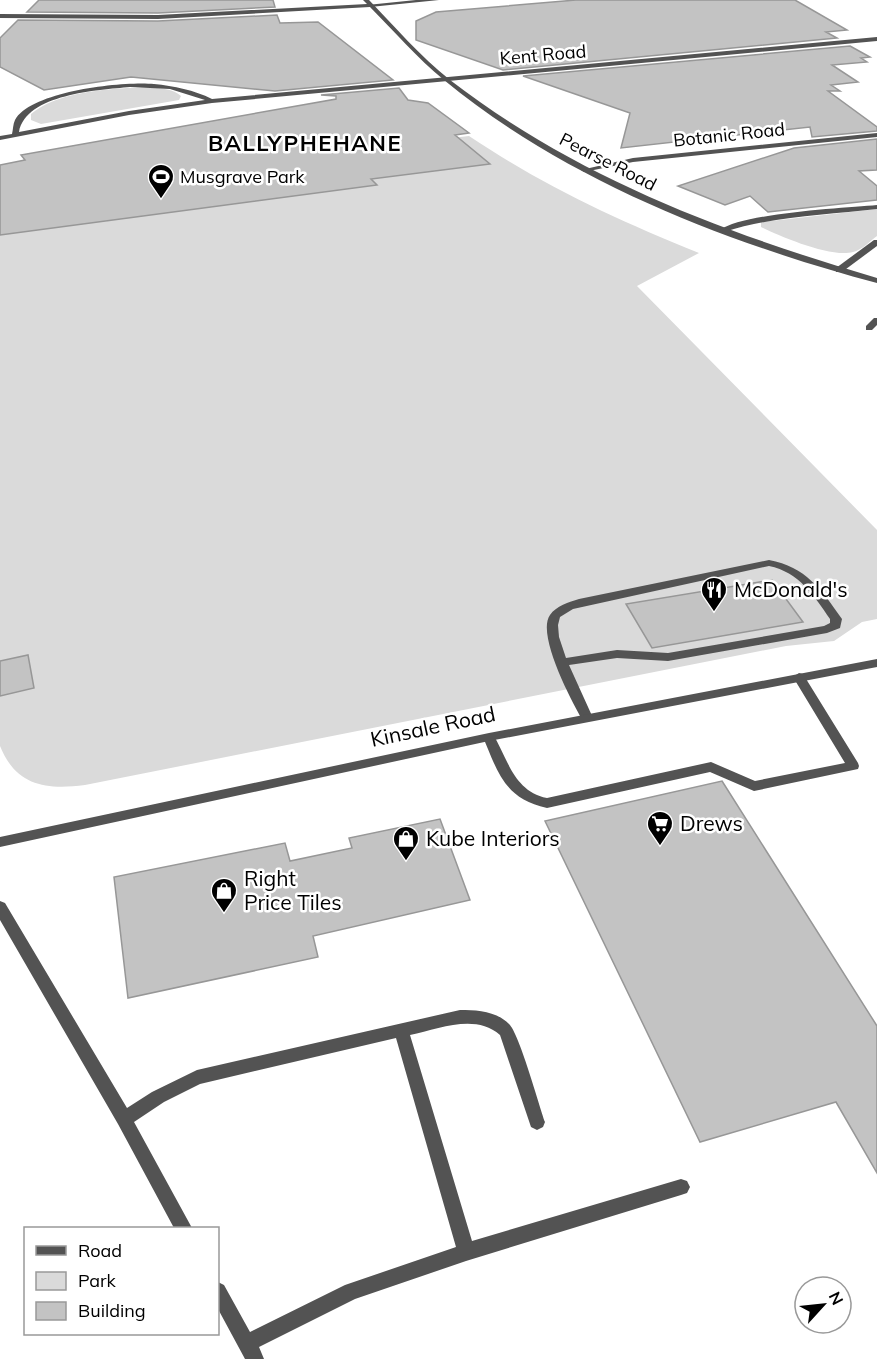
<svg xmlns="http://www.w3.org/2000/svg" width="877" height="1359" font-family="Mulish,sans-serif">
<rect width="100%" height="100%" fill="#fff"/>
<g fill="#dadada">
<path d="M 127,88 C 142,88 170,85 181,96 L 179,100 L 41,124 L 31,120 L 31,114 C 55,94 96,90 127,88 Z"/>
<path d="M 469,136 C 544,186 615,219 699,253 L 637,286 L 877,530 L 877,619 L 862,622 L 834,641 L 786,646 L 85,785 C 46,790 16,786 0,746 L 0,190 Z"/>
<path d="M 877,209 L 877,236 C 870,241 862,250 853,252 C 831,258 782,237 761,227 L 761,222 Z"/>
</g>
<g fill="#c3c3c3" stroke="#979797" stroke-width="1.5">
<polygon points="39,0 273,0 275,7 158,13 27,12"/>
<polygon points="576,0 795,0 847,30 826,32 837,38 503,70 416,40 416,21 436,12"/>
<polygon points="277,15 280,23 318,22 393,80 275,91 131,77 44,90 0,67 0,38 18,20 158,21"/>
<polygon points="850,46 870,57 861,58 867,62 832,65 858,82 831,85 840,91 828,91 877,127 877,131 812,137 810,127 621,148 630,113 523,76"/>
<polygon points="399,88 408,100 428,103 469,133 455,135 490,164 371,179 377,185 0,235 0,165 25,160 21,155 336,99 336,96 321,95"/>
<polygon points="877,139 877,170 859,171 877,186 877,200 768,212 750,196 725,205 678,186 794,148"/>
<polygon points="772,580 803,622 652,648 626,604"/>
<polygon points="28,655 34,688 0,696 0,661"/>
<polygon points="722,781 877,1026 877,1173 836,1102 700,1142 545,821"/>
<polygon points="440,819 470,900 313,936 318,957 128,998 114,877 285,843 290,861 352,848 349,838"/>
</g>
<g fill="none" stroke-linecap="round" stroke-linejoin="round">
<g fill="#535353" fill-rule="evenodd">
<polygon points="874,318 877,318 877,325 872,330 866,330 866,326"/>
<path d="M 769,560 C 806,567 821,589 842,619 L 840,628 L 827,633 L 668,661 L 617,658 L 569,665 L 593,718 L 587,722 L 583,721 C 572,702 536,634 550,615 C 556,606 569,602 579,599 ZM 769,566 C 799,572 814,596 830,619 L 830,623 L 824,626 L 668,653 L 617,650 L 566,658 L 559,637 L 558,625 L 560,617 L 573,609 Z"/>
<path d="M 799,673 L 803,674 L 858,763 L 859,766 L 858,769 L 754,791 L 710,772 L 547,808 C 505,799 498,773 483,737 L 485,734 L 493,734 C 508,760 514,791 547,798 L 711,762 L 755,781 L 845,763 L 793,677 Z"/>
<path d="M 0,901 L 5,903 L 127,1108 L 152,1092 L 197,1070 L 460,1010 C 477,1010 496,1011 509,1024 C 519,1033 539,1105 545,1122 L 543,1127 L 537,1130 L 531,1127 L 500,1035 C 475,1013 439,1029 410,1035 L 472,1241 L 681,1179 L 687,1181 L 690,1187 L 687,1193 L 681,1195 L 466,1261 L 355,1299 L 259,1347 L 264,1359 L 245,1359 L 218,1309 L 218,1282 L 224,1285 L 250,1332 L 345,1285 L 456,1247 L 396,1038 L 200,1084 L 164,1102 L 134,1122 L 192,1228 L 174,1228 L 118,1124 L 0,920 Z"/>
</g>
<g fill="#535353" fill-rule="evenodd">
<polygon points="416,0 439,0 370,7 367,5"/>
<path d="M 877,37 L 877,41 L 212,103 L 129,115 L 0,140 L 0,136 L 12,134 C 13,130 13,124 15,120 C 31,91 123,81 154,84 C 174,86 194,90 212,99 ZM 130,87 L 170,89 L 205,100 L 129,111 L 19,132 C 26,94 98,90 130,87 Z"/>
<polygon points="877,133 877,137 633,162 584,172 581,170 633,158"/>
<path d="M 877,205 L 877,209 C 826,215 773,216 724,232 L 720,230 C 743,213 844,208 877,205 Z"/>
<polygon points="874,240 877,240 877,246 842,272 836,272 836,268"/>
</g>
<g fill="#535353" fill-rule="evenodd">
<path d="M 363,0 L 369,0 C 395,27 420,56 450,80 C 577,178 725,233 877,278 L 877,283 C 727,243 565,180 444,80 C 417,58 394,31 370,7 L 158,19 L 0,18 L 0,14 L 158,15 L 367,4 Z"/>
<polygon points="877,659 877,667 489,741 0,847 0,837 489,733"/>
</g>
</g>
<defs>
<symbol id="stadium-pin" viewBox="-11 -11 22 30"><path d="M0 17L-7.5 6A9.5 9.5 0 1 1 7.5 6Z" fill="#000" stroke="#fff"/><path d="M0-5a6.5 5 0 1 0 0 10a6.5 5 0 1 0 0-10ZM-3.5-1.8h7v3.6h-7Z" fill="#fff"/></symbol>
<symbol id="restaurant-pin" viewBox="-11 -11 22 30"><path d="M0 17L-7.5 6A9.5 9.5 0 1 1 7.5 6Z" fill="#000" stroke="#fff"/><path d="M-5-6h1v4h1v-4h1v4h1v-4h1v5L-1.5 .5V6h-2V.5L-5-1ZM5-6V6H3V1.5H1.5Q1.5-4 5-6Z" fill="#fff"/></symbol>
<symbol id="supermarket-pin" viewBox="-11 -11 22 30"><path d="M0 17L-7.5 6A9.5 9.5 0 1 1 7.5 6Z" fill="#000" stroke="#fff"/><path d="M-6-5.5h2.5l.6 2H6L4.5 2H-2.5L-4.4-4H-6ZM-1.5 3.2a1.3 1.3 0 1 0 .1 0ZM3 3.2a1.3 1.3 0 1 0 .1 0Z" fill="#fff"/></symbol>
<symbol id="shop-pin" viewBox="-11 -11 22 30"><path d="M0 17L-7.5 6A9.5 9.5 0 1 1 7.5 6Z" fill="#000" stroke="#fff"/><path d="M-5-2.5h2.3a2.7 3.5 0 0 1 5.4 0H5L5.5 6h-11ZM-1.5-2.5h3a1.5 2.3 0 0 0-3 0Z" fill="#fff"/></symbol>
</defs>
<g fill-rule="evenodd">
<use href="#stadium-pin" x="146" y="162" width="30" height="40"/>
<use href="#restaurant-pin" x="699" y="575" width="30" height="40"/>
<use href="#supermarket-pin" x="645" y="809" width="30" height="40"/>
<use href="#shop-pin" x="391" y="824" width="30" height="40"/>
<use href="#shop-pin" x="209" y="876" width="30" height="40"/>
</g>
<g text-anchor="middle" stroke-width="5" stroke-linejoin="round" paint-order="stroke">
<g font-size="18" fill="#000" stroke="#fff">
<text transform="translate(543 55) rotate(-5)" y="6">Kent Road</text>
<text transform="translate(729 135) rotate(-6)" y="6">Botanic Road</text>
<text transform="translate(608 162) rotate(27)" y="6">Pearse Road</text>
</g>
<g font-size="18" fill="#000" stroke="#fff" text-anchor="start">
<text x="180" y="183">Musgrave Park</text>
</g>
<g font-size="21" fill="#000" stroke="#fff" text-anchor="start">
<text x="734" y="597">McDonald's</text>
<text x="680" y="831">Drews</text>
<text x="426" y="846">Kube Interiors</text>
<text x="244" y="886">Right<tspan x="244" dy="24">Price Tiles</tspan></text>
</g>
<g font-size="21" fill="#000" stroke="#fff">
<text transform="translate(433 727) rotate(-12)" y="7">Kinsale Road</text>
</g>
<g font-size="22" font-weight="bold" letter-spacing="1.5" fill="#000" stroke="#fff">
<text x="305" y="151">BALLYPHEHANE</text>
</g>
</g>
<rect x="24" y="1227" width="195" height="108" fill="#ffffff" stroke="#999999" stroke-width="1.5"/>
<rect x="36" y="1246" width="30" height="9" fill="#535353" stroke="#999999" stroke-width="1.5"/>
<text x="78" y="1257" font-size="18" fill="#000000">Road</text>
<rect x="36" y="1272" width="30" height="18" fill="#dadada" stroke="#999999" stroke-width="1.5"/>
<text x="78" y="1287" font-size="18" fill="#000000">Park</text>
<rect x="36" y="1302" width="30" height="18" fill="#c3c3c3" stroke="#999999" stroke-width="1.5"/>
<text x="78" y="1317" font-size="18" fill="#000000">Building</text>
<g transform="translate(823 1305) rotate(63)"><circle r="28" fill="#ffffff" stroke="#999999" stroke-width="1.5"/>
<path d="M0-4.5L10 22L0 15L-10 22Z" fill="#000000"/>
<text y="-9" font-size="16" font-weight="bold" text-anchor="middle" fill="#000000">N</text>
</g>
</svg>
